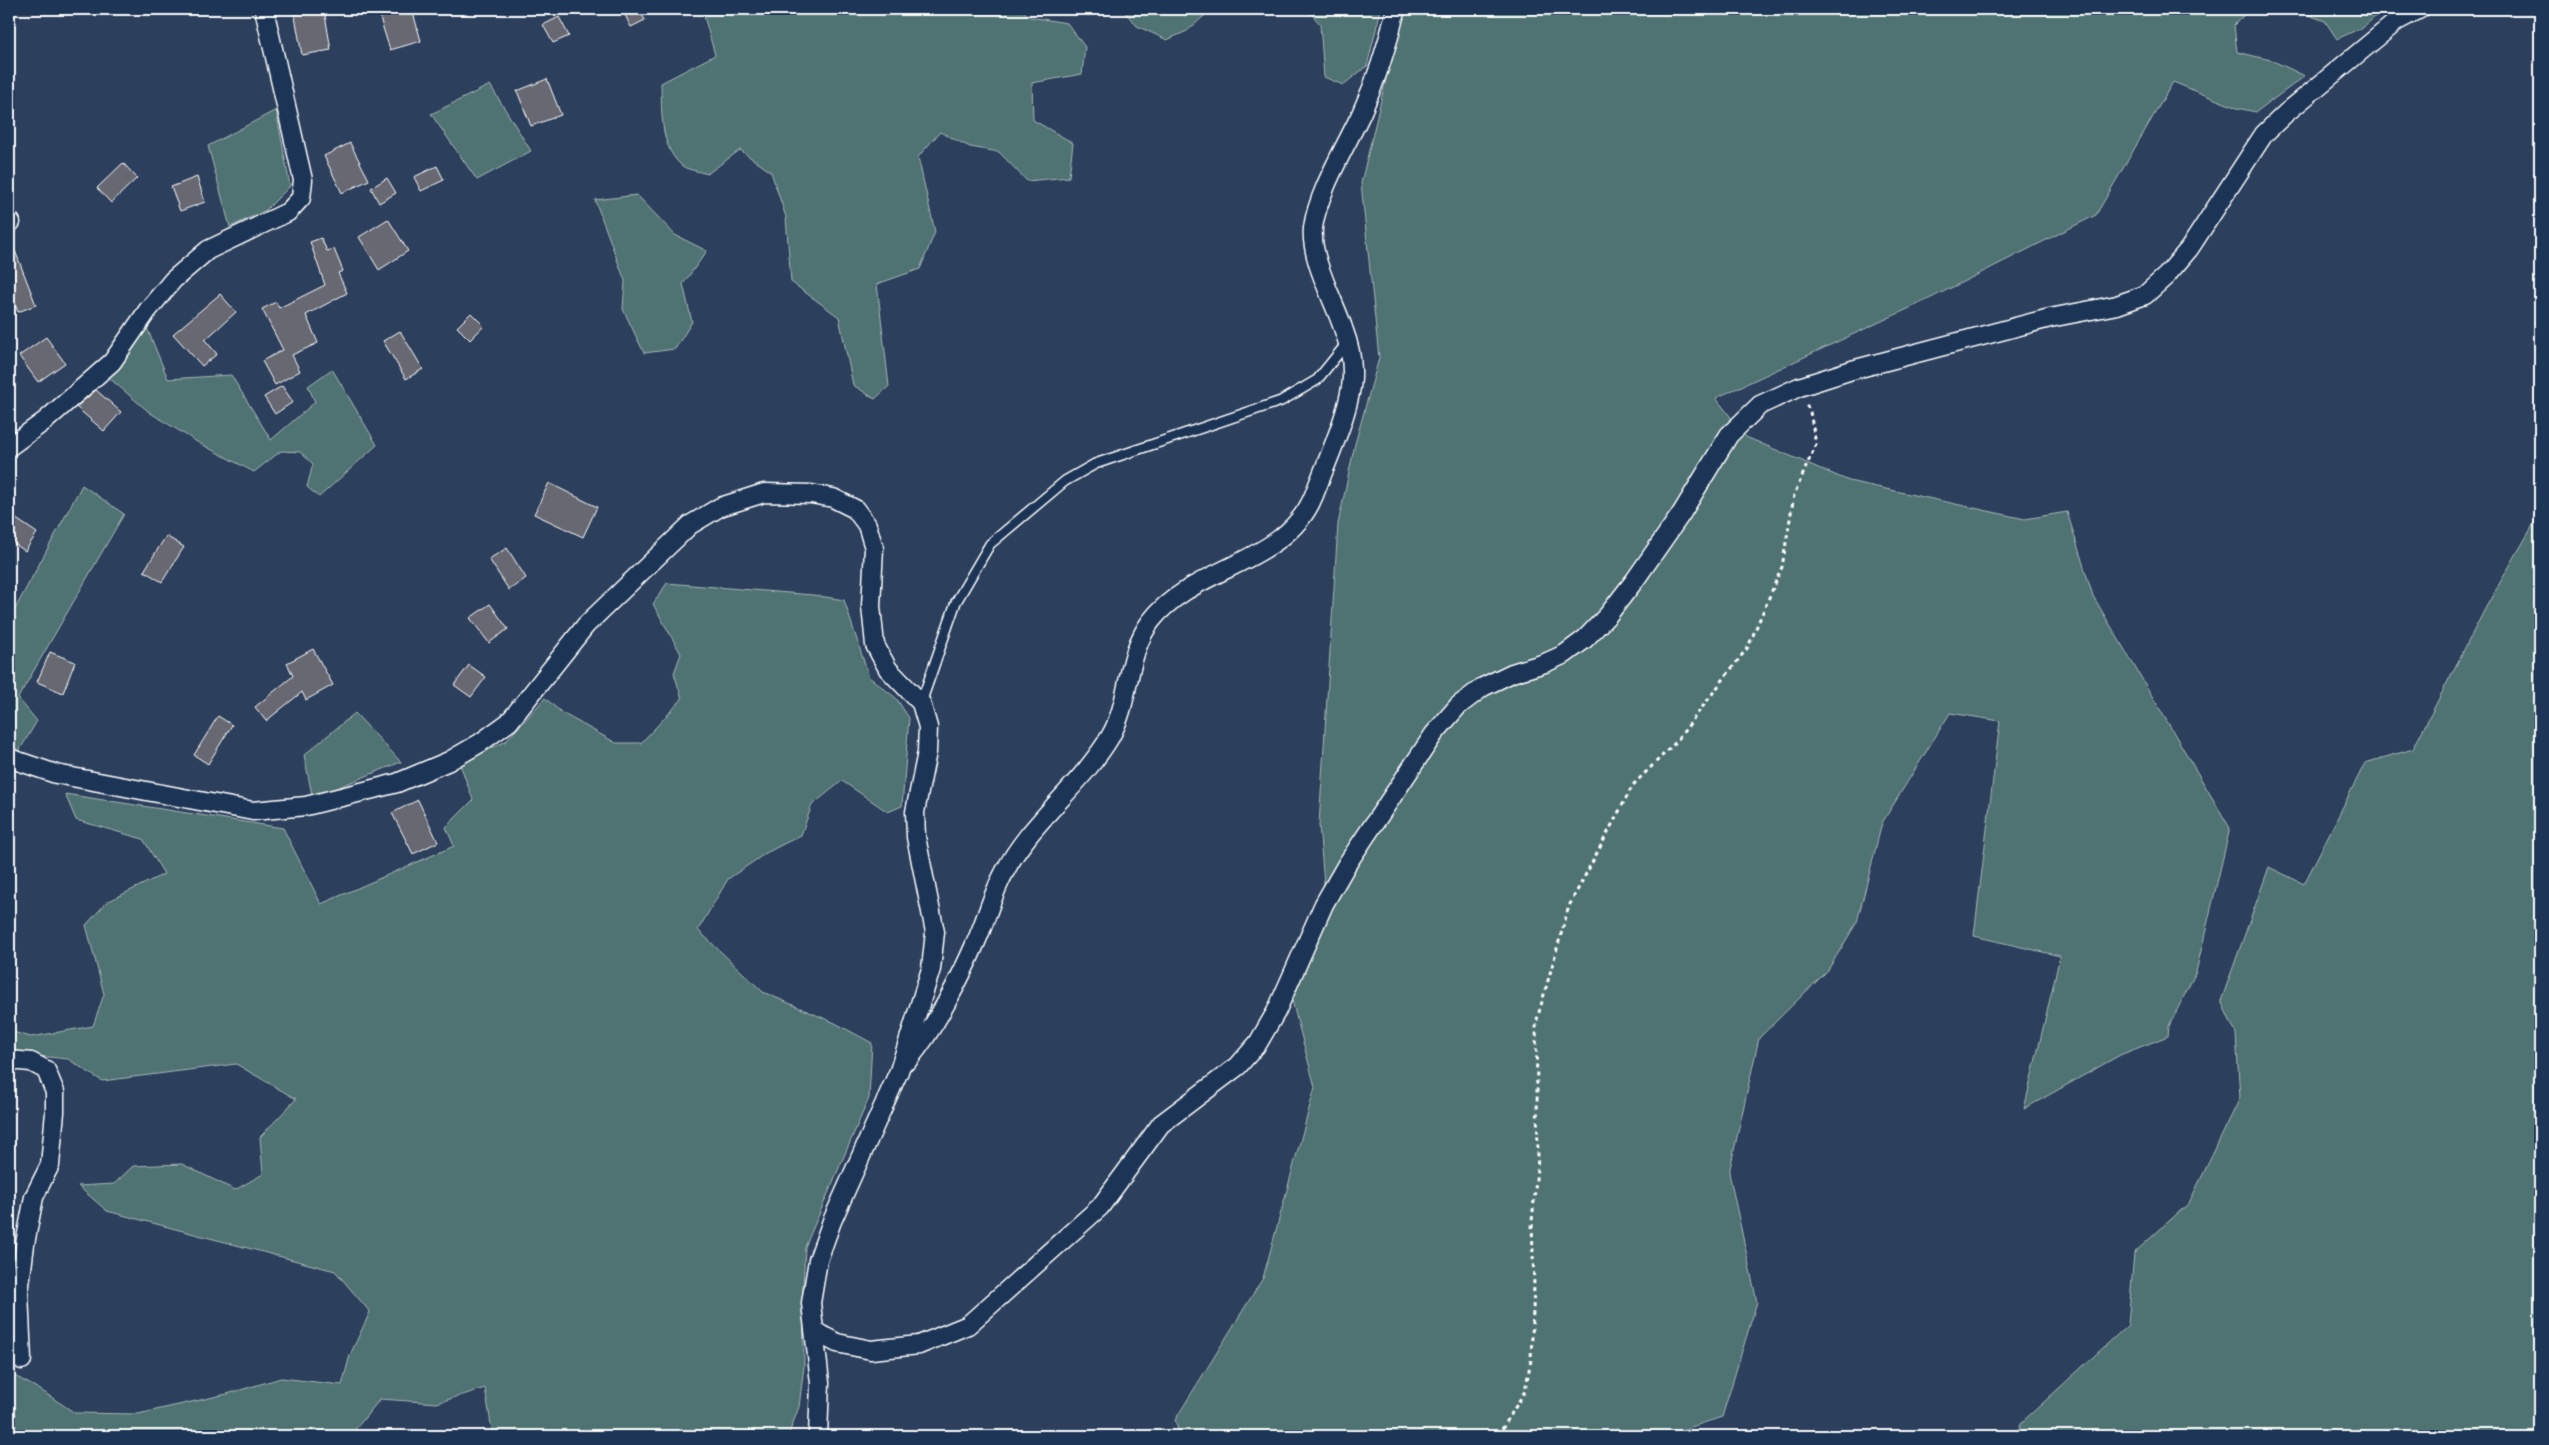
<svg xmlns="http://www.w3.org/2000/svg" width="2549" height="1445" font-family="'Balsamiq Sans',sans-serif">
<rect width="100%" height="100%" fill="#2c3f5c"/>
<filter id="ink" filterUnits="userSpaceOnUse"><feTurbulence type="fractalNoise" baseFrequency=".02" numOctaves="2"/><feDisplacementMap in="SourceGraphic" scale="10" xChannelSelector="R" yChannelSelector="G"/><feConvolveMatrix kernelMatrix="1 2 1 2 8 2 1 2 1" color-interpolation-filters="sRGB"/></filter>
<g filter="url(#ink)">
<g fill="#507272" stroke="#a8b8b8">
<path d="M 702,9 L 1021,9 L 1030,17 L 1067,23 L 1085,47 L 1082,74 L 1032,83 L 1033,120 L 1073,143 L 1069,177 L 1027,181 L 999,152 L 970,147 L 940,132 L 918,157 L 935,232 L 920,269 L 877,284 L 889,386 L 875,399 L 853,385 L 839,317 L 791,282 L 786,217 L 771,172 L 740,150 L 707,174 C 699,171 686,170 681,165 C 659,145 662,110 661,83 L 715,55 Z"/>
<polygon points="1122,9 1212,9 1187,31 1167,40 1137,26"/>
<polygon points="1307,9 1381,9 1367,66 1343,85 1324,77 1320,24"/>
<polygon points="1403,9 2250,9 2234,25 2237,52 2271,60 2305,76 2256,112 2237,108 2173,82 2096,215 1925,301 1716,398 1746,437 1849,481 2025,519 2067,512 2093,596 2230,828 2196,972 2169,1026 2168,1036 2120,1055 2024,1109 2060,956 1974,936 2000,721 1950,713 1882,823 1857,922 1828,970 1759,1038 1729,1173 1757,1302 1722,1417 1663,1436 1180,1436 1175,1420 1263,1278 1315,1087 1286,978 1327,919 1319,825 1338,524 1355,444 1379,358 1361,183"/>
<polygon points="2292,9 2384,9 2363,27 2337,39 2325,21"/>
<polygon points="490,85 531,151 477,180 431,114"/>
<polygon points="276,110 290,186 266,210 230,227 208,146"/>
<polygon points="637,195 675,235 707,251 683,284 692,322 675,349 644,353 623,309 625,281 595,200"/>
<polygon points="147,328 168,379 231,375 271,440 315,402 308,386 332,369 377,445 319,497 307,487 313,464 300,452 281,451 254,472 197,442 149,412 108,377"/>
<polygon points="82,485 124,514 18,698 37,721 19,751 9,744 9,620"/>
<polygon points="2540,513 2540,1436 2016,1436 2021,1423 2128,1325 2134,1253 2189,1203 2240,1098 2236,1034 2221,1001 2269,867 2304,884 2365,763 2413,749 2486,607"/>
<path d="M 667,583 L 813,595 L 844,600 L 869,677 L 896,698 L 909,718 L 902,806 L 888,812 L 842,781 L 812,805 L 801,835 L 766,853 L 728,879 L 698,930 L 763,992 L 835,1023 L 872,1043 L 869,1098 L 805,1247 L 803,1287 L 804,1366 L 799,1407 L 788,1436 C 748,1436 709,1432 669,1433 L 663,1436 L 493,1436 L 485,1388 L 437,1403 L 380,1399 L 350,1436 L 9,1436 L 9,1373 L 39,1389 L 75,1413 L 138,1414 L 227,1394 L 281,1378 L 342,1385 L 350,1355 L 370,1312 L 335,1271 L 107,1211 L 78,1186 L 114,1184 L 133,1166 L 182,1164 L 235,1190 L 263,1174 L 260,1137 L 296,1099 L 236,1064 L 102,1081 L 68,1059 L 9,1053 L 9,1031 L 31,1037 L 93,1026 L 104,994 L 86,925 L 107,902 L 164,874 L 143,839 L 76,820 L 65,794 L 283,828 L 321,904 L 454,846 L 446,827 L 473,800 L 460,764 L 506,741 L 545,698 L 562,713 L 616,743 L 641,743 L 682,699 L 674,673 L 681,654 L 653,604 Z"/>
<polygon points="355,713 401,762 329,791 312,795 304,755"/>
</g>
<g fill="#686872" stroke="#fff">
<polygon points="307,9 324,9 331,50 302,55 294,11"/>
<polygon points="400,9 412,9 421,41 390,50 379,15"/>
<polygon points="622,9 639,9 645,20 631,27"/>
<polygon points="559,17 569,36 553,43 543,25"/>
<polygon points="547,79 561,115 531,126 517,91"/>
<polygon points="350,143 369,180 342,193 324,156"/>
<polygon points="123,163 137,178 111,203 97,188"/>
<polygon points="437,166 444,180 421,191 414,177"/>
<polygon points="197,177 205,202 180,211 171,187"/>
<polygon points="387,178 396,193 379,203 371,188"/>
<polygon points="388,219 408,251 379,270 359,237"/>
<polygon points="9,235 36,305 18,312 9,289"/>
<polygon points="321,238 327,251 334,249 343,271 338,273 347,293 306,315 318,343 292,355 300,371 275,385 262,361 283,350 262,309 276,302 279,308 325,285 310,242"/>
<polygon points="220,294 236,312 205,340 217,354 202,366 173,334"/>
<polygon points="471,313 484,326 470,340 457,327"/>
<polygon points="400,331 423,369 406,379 383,341"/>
<polygon points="46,337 65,363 38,382 19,356"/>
<polygon points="282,386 293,402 275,414 264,397"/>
<polygon points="96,390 121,412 104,431 76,407"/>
<polygon points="549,483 597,507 583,537 534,514"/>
<polygon points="9,514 37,533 25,551 9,540"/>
<polygon points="166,536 184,547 162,582 144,571"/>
<polygon points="507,548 526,578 509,590 489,559"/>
<polygon points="490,604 508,629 489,643 470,618"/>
<polygon points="313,649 333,685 306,700 302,692 266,721 255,707 293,676 287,663"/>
<polygon points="50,652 75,662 63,693 37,682"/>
<polygon points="469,665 486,677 471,697 454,685"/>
<polygon points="218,716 232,725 208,764 194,755"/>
<polygon points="418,800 438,842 413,854 392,813"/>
</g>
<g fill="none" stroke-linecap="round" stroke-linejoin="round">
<defs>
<polyline id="lane" points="921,703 956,602 990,544 1065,481 1095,464 1281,401 1317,380 1347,343"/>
<g id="street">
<polyline points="9,221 11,222"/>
<polyline points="9,447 46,420 112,362 148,310 173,280 208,250 288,212 301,198 303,180 264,9"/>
<polyline points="9,758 56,774 253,811 306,806 397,783 449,761 480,743 509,722 586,625 690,525 720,507 764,493 811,494 833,498 855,509 867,525 874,548 871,606 875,645 888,669 921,703 928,727 927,752 915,812 916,837 935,932 931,969 899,1071 832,1221 818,1260 811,1303 820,1383 818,1436"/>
<polyline points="9,1060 31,1062 46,1070 55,1092 55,1112 50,1165 34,1197 25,1244 19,1293 22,1360"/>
<path d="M 908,1060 C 934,1030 960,979 976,942 C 986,920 992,895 1004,873 C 1030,822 1080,787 1110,737 C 1131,701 1125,656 1151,621 C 1193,566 1287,564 1314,495 C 1326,463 1354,403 1352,371 C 1352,358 1348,341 1343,328 C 1334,300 1310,259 1313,228 C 1317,194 1346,146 1361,114 C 1376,81 1388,44 1396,9"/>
<polyline points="816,1332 837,1343 871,1350 919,1345 968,1325 1100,1207 1161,1124 1238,1066 1258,1043 1276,1012 1324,904 1347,864 1434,734 1458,706 1483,687 1512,673 1545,663 1565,654 1585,639 1608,615 1635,580 1681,514 1729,435 1760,405 1799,387 1852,370 2050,318 2117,305 2145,295 2166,276 2189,249 2264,134 2286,113 2397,21 2420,9"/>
</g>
</defs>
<use href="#lane" stroke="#fff" stroke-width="12"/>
<use href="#street" stroke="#fff" stroke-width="21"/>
<polyline stroke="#fff" stroke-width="3" stroke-dasharray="4 4" stroke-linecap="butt" points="1498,1436 1525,1391 1531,1360 1534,1286 1532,1222 1538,1158 1536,1023 1569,906 1633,785 1675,743 1748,647 1782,567 1794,495 1816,444 1810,412 1806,404"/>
<use href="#lane" stroke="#1d3557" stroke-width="9"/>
<use href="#street" stroke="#1d3557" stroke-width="18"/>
</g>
</g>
<rect width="2549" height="1445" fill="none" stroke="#1d3557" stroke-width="30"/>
<rect x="15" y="15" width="2519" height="1415" fill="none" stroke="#fff" stroke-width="2" filter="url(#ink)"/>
</svg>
